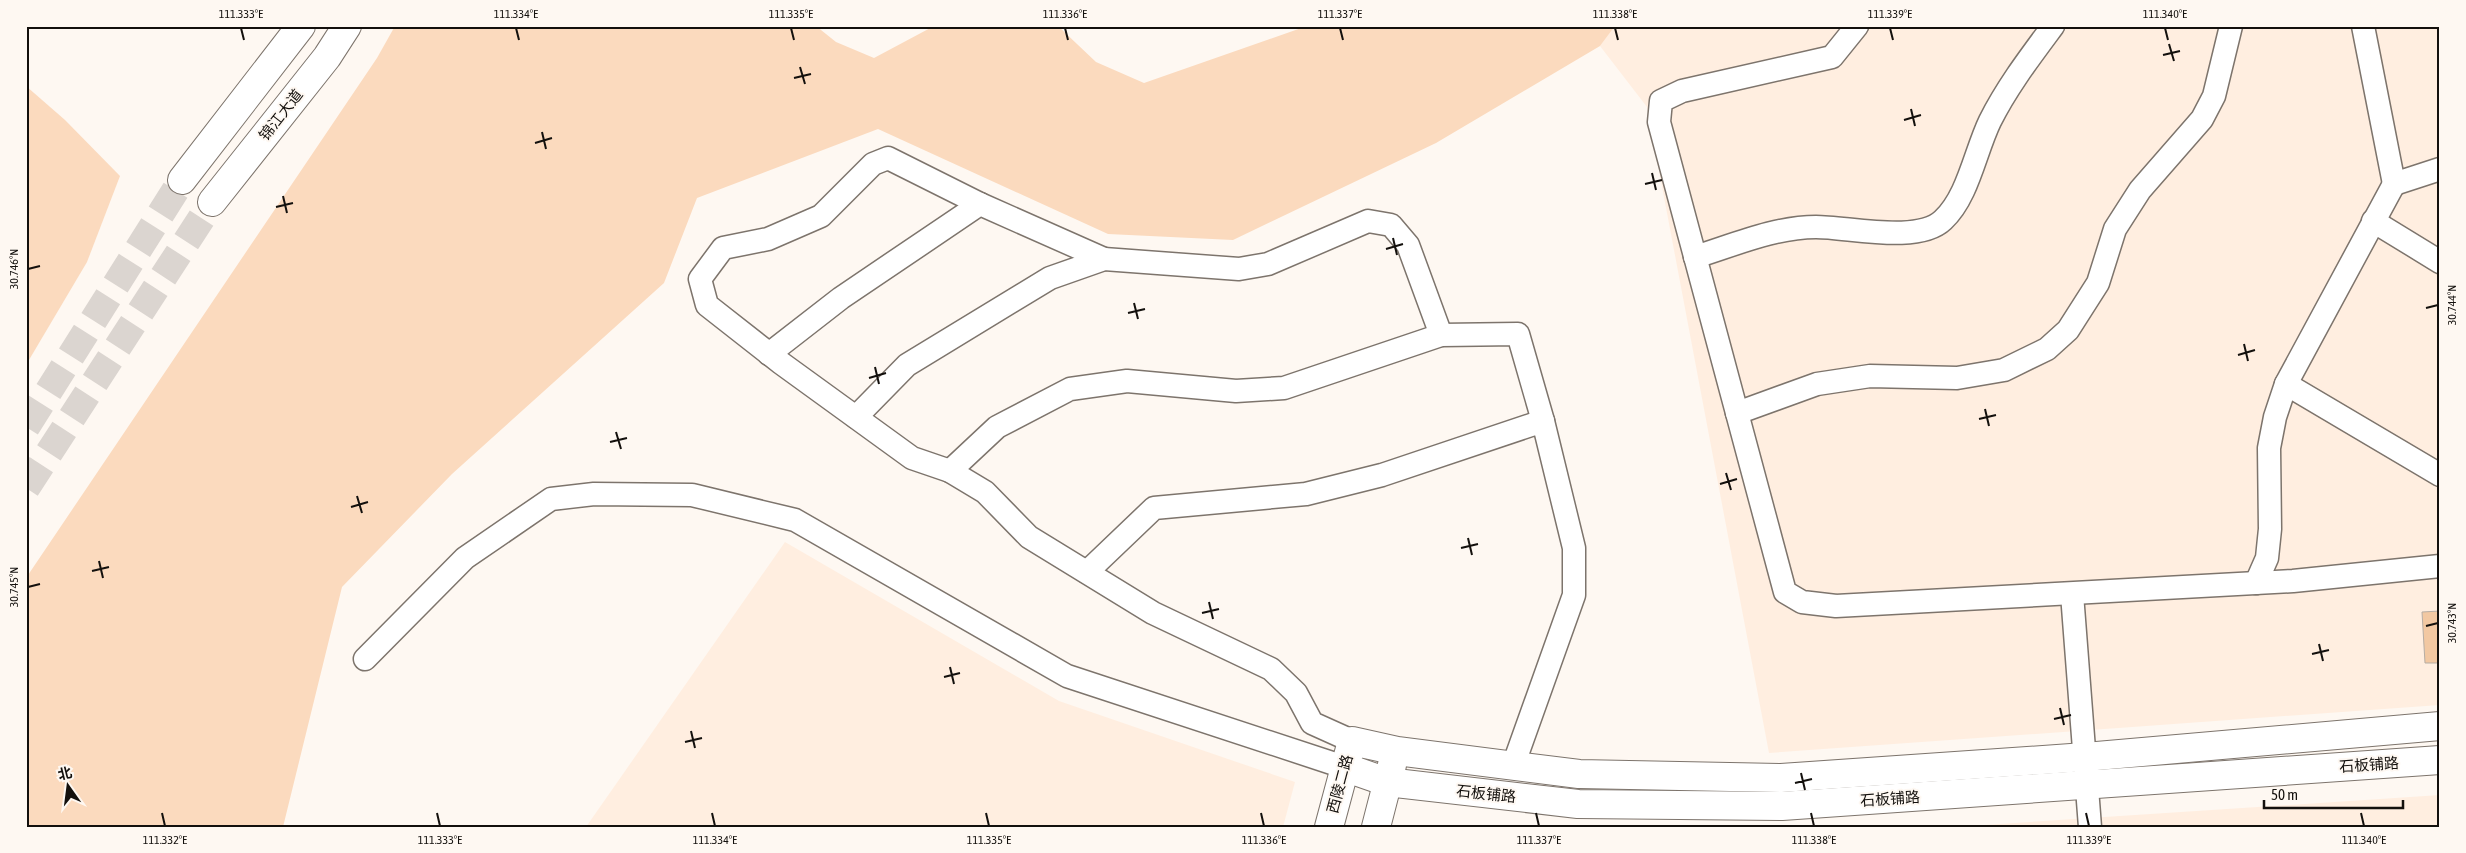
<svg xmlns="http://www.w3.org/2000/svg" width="2466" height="853" font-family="'Asap Condensed','Noto Sans SC',sans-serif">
<rect width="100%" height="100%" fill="#fef8f2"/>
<g fill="#ffeee0">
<polygon points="1615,26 2440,26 2440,705 1769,753 1647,107 1600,46"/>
<polygon points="785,542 1059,701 1295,782 1283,827 586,827"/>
<polygon points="2440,795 2440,827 1954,827"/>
</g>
<g fill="#fbdabe">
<polygon points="395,26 816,26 836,42 874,58 934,26 1058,26 1096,62 1144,83 1307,26 1615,26 1600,46 1436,143 1233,240 1108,234 878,129 697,198 664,283 452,474 342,587 283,827 26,827 26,578 377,58"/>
<polygon points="26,86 65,120 120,176 87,262 26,365"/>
</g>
<polygon fill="#f2c8a2" stroke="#b6ada4" points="2440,611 2440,663 2425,663 2422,612"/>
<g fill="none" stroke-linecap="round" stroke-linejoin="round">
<g stroke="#dbd5d0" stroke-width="28" stroke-dasharray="28 14" stroke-linecap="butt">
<polyline points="26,427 182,180"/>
<polyline points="26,488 212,202"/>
</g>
<defs>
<g id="minor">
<polyline points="1857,26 1832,57 1682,91 1661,101 1659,122 1785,592 1802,602 1836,606 2293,581 2440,566"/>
<polyline points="2363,26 2394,184 2440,169"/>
<polyline points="980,204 888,158 873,164 821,216 768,239 723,248 700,279 707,305 781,363 912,458 950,471 985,492 1029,537 1153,613 1271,669 1296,693 1312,723 1352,741"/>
<polyline points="2373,221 2440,262"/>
<path d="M 1695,257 C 1734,245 1775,227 1816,227 C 1849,227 1918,244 1943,220 C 1968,197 1975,152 1990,121 C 2007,87 2030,57 2053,26"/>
<polyline points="769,354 841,298 980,204 1104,259"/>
<polyline points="2286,384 2440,475"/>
<polyline points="1737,413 1817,384 1870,376 1957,378 2004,370 2047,349 2068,330 2098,283 2115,229 2140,190 2202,119 2214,96 2231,26"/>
<polyline points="856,417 907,365 1050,278 1104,259 1239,269 1268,264 1368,221 1391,225 1408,245 1441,335"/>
<polyline points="950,471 997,427 1070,389 1127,381 1236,391 1284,388 1441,335 1518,334 1543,421"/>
<polyline points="1087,572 1154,508 1306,494 1382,475 1543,421 1574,548 1574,595 1513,766"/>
<polyline points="2256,583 2267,558 2270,529 2269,448 2275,417 2286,384 2394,184"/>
<polyline points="2072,594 2090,827"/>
<polyline points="365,659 465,558 551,499 594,494 692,495 795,520 1067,676 1344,767"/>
</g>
<g id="major">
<polyline points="182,180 301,26"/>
<polyline points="212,202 327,57 347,26"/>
<polyline points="1344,767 1387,782 1578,804 1782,806 2440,760"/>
<polyline points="1329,827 1352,741 1397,751 1579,774 1781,778 2085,757 2440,726"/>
<polyline points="1376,827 1392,765"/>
</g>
</defs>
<use href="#minor" stroke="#7d746c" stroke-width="25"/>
<use href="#major" stroke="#7d746c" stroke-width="30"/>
<use href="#minor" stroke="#fff" stroke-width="22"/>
<use href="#major" stroke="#fff" stroke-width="28"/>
</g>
<path fill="none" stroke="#13100d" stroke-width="2" d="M 241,28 L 244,40M 516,28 L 519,40M 791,28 L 794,40M 1065,28 L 1068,40M 1340,28 L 1343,40M 1615,28 L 1618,40M 1890,28 L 1893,40M 2165,28 L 2168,40M 2169,44 L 2174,61M 2163,55 L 2180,51M 800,67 L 805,84M 794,78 L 811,74M 1911,109 L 1915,126M 1904,120 L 1921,115M 542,132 L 546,149M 535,143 L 552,138M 1652,173 L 1656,190M 1645,184 L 1662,180M 283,196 L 287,213M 276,207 L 293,203M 1393,238 L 1397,255M 1386,249 L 1403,244M 28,269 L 40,266M 1134,303 L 1138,319M 2426,308 L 2438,305M 1128,313 L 1145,309M 2244,344 L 2248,361M 2238,355 L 2255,350M 875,367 L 879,384M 869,378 L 886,373M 1985,409 L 1989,426M 1979,419 L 1996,415M 616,432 L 621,449M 610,442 L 627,438M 1726,473 L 1731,490M 1720,484 L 1737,479M 357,496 L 362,513M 351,507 L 368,502M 1468,538 L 1472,555M 1461,548 L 1478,544M 99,561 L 103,578M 92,571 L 109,567M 28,587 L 40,584M 1209,602 L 1213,619M 1202,613 L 1219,609M 2426,626 L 2438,623M 2319,644 L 2323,661M 2312,654 L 2329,650M 950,667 L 954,684M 944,677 L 960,673M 2060,708 L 2064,725M 2054,719 L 2071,715M 691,731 L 695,748M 685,742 L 702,738M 1801,773 L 1805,790M 1795,783 L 1812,779M 162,813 L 165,826M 437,813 L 440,826M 712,813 L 715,826M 986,813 L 989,826M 1261,813 L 1264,826M 1536,813 L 1539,826M 1811,813 L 1814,826M 2086,813 L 2089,826M 2361,813 L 2364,826"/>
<g text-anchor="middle" stroke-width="4" stroke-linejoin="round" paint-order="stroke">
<g font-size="15" fill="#13100d" stroke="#fef8f2">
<text transform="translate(281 115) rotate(-52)" y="5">锦江大道</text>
<text transform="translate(2369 765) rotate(-4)" y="5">石板铺路</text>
<text transform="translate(1340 784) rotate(-75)" y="5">西陵二路</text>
<text transform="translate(1486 794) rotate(6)" y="5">石板铺路</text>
<text transform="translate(1890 799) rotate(-4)" y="5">石板铺路</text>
</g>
</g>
<rect width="2466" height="853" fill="none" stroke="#fef8f2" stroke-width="55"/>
<g transform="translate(68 786) rotate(346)" stroke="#fef8f2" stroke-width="4" paint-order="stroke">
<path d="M0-4L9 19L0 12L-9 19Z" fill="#13100d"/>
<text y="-8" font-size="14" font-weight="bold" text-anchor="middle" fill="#13100d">北</text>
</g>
<path d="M2264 800v8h139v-8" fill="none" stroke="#13100d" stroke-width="2.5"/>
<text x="2271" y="800" font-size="15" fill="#13100d" stroke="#fef8f2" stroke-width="4" paint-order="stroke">50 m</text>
<rect x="28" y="28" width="2410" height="798" fill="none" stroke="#13100d" stroke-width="2"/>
<g font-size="12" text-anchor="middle" fill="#13100d">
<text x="241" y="18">111.333°E</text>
<text x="516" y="18">111.334°E</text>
<text x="791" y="18">111.335°E</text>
<text x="1065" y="18">111.336°E</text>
<text x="1340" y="18">111.337°E</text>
<text x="1615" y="18">111.338°E</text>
<text x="1890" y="18">111.339°E</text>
<text x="2165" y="18">111.340°E</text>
<text transform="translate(14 269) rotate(-90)" y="4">30.746°N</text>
<text transform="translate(2452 305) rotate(-90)" y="4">30.744°N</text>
<text transform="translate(14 587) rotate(-90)" y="4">30.745°N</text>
<text transform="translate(2452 623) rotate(-90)" y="4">30.743°N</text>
<text x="165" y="844">111.332°E</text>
<text x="440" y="844">111.333°E</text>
<text x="715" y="844">111.334°E</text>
<text x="989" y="844">111.335°E</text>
<text x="1264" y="844">111.336°E</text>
<text x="1539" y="844">111.337°E</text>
<text x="1814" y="844">111.338°E</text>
<text x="2089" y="844">111.339°E</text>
<text x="2364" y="844">111.340°E</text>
</g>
</svg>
